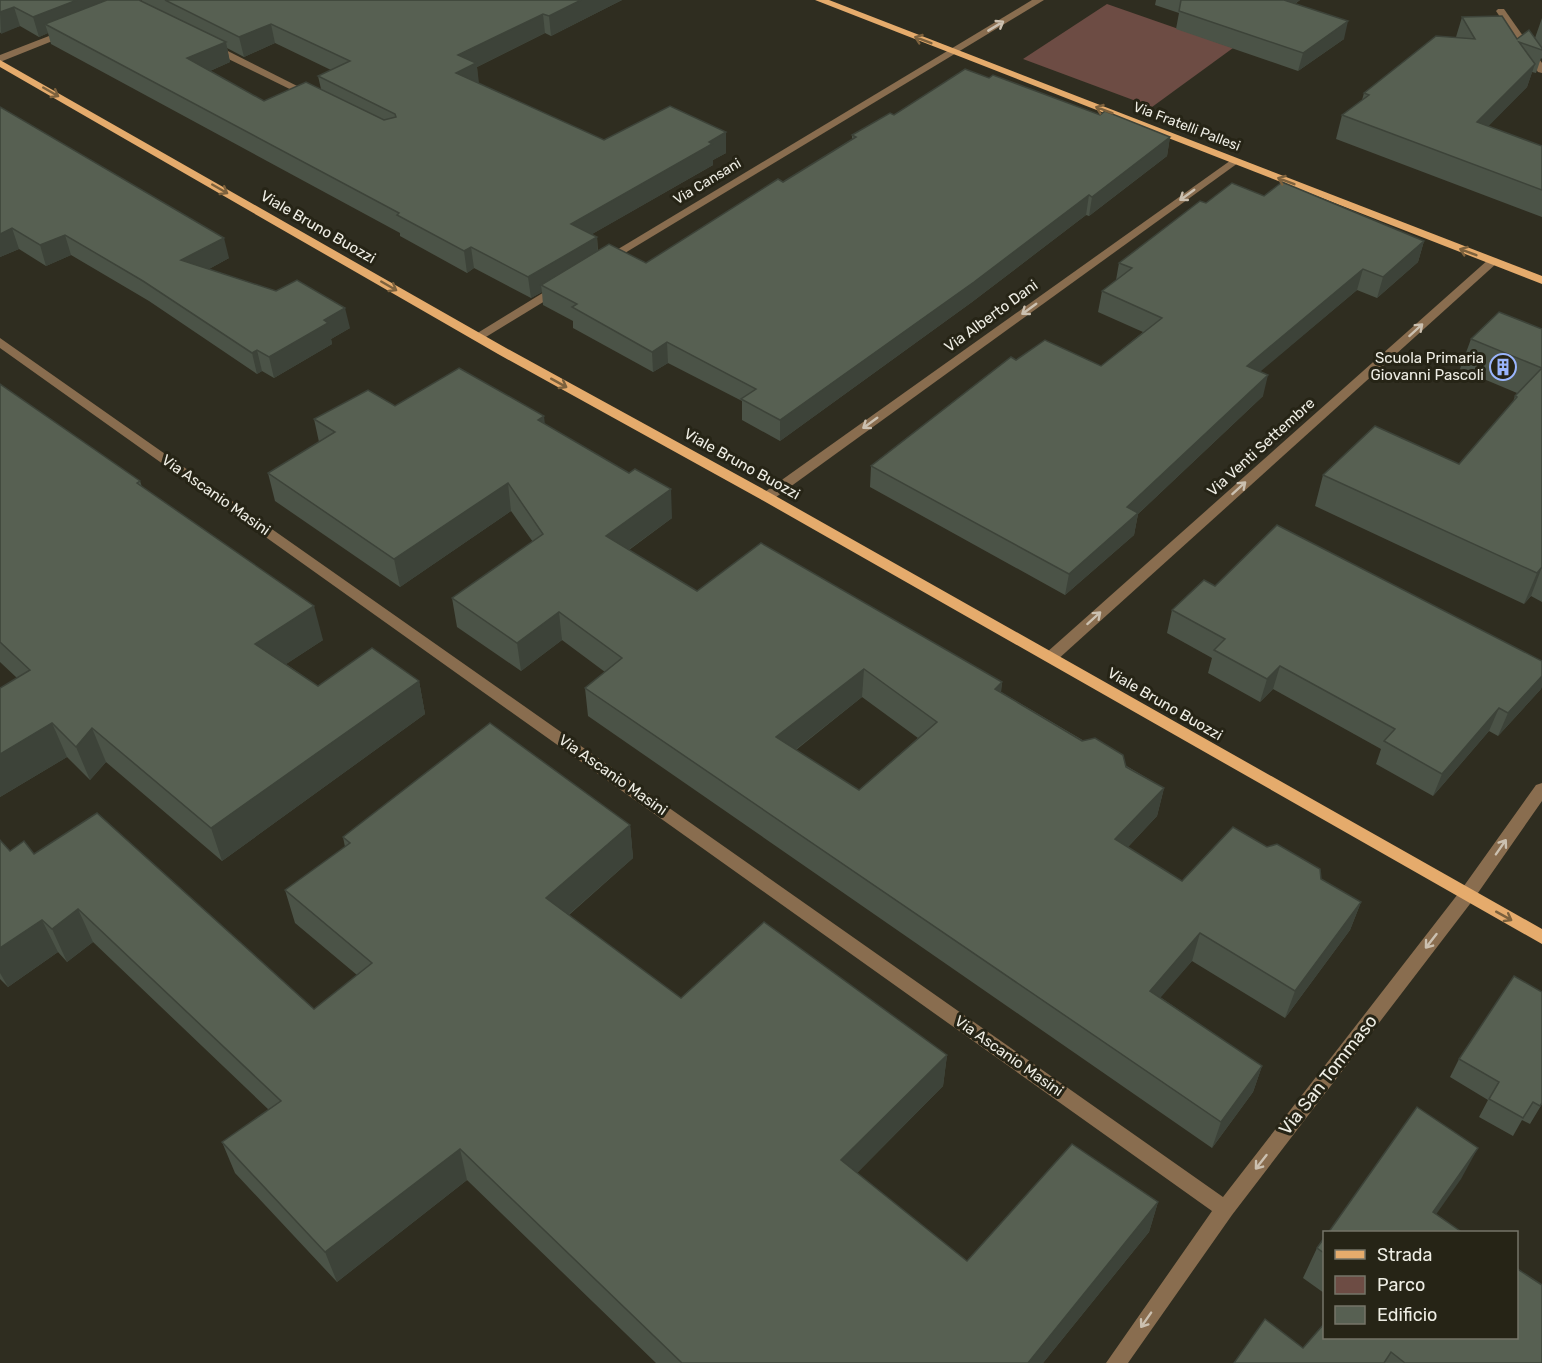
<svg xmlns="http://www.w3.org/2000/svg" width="1542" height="1363" font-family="Rubik,sans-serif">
<rect width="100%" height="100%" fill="#2f2d20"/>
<polygon fill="#6d4c44" points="1107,4 1233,48 1152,107 1023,59"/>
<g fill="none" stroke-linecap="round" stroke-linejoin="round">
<g fill="#896d4f" fill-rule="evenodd">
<polygon points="1032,0 1044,0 610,262 602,262 600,260"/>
<polygon points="1498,9 1504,9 1542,63 1542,73 1538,72 1496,11"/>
<polygon points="67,29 72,32 70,34 0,62 0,55"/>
<polygon points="208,45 216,45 317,96 308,98 208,49"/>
<polygon points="1234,158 1239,161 1238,163 772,500 762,500 760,497 762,494"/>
<polygon points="1493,258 1497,259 1497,263 1056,661 1046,661 1044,657 1046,653 1489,259"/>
<polygon points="559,283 565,287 563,290 481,340 477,341 471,337"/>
<polygon points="0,338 1223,1197 1461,890 1536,785 1542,783 1542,801 1473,900 1232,1215 1128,1363 1106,1363 1212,1211 0,348"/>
</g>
<g fill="#e5ab6c" fill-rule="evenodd">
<polygon points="815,0 829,0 1542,276 1542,284"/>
<polygon points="0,60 506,348 772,494 1542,929 1542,944 762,500 498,354 0,67"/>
</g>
</g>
<g fill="#4b5347" fill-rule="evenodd">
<path d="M 0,0 L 142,1 L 141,0 L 622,0 L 551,36 L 545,33 L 477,67 L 478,84 L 604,140 L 726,132 L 726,153 L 713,160 L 713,165 L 592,234 L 597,237 L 598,251 L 646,263 L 783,182 L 852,139 L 852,135 L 894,115 L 989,78 L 1100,115 L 1170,137 L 1167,156 L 1089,216 L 1086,215 L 972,302 L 780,441 L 742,420 L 742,401 L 668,363 L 653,372 L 573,328 L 573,321 L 543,305 L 542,292 L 531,298 L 474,268 L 467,273 L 400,236 L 400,233 L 51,44 L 48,33 L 39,37 L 20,26 L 0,33 ZM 275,43 L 331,70 L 318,76 L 321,89 L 264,101 L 210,71 L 230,62 L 227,48 L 244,57 Z"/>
<polygon points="1156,0 1300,0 1295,4 1344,39 1298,71 1176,29 1179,13 1155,5"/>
<polygon points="1462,17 1517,39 1535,38 1542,18 1542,59 1541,58 1536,73 1532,72 1527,87 1488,126 1542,146 1542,217 1336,139 1342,115 1362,100 1364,93 1456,37"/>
<polygon points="0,107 229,258 209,269 350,328 331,339 332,344 274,378 262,371 257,374 149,301 71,255 46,266 19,249 0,257"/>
<polygon points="1264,196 1424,241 1418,262 1377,298 1357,290 1260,371 1263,396 1138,514 1134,535 1065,595 870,487 871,466 1016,360 1101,366 1143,332 1098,312 1102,291 1116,280 1119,263 1206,203"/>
<polygon points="1542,329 1542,602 1531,596 1524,604 1315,506 1323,475 1459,464 1513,402 1515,396 1517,393 1460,369 1471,339"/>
<polygon points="0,384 140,481 142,487 323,640 286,664 318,686 419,681 425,714 222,861 106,762 90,780 67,757 0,797 0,688 17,678 0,662"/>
<path d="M 395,406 L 545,424 L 672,518 L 629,550 L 697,591 L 1002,682 L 1001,692 L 1164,788 L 1157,816 L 1128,847 L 1182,881 L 1321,879 L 1361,902 L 1350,930 L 1285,1018 L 1192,961 L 1160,997 L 1262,1066 L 1253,1092 L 1212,1148 L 588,716 L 585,688 L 605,672 L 562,640 L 521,671 L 457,627 L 452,598 L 533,542 L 511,511 L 400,587 L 275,501 L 268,473 L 319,442 L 314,419 ZM 862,697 L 918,738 L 859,790 L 796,750 Z"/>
<polygon points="1215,586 1542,661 1542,686 1541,689 1498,736 1489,731 1433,796 1376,764 1381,749 1273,689 1260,702 1208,673 1212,658 1167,633 1172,610"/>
<polygon points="630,825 633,858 569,915 681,998 947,1055 943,1086 857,1173 967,1261 1158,1202 1149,1232 1043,1363 656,1363 467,1180 337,1282 235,1173 222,1142 269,1110 93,942 67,962 58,952 8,987 0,979 0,840 10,851 34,854 314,1009 357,975 295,923 285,890 345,847 343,837"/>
<polygon points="1542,992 1542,1104 1530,1124 1522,1120 1513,1136 1479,1117 1488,1100 1450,1077 1459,1059"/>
<polygon points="1324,1238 1324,1293 1303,1278 1317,1248"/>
<polygon points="1542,1285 1542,1363 1234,1363 1303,1348"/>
</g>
<g fill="#3d4339">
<polygon points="77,0 131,0 45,24 48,33 39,37 33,17"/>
<polygon points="581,0 622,0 551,36 549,16"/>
<polygon points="1279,0 1300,0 1276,17"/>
<polygon points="14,7 20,26 1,34 0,12"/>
<polygon points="543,14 545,33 477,67 479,83 458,94 456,73 458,55"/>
<polygon points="1348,21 1344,39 1298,71 1303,53"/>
<polygon points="271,24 275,43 244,57 239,37"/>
<polygon points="226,42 230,62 192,79 187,58"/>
<polygon points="1535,64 1527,87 1470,145 1477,122"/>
<polygon points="726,132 726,153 713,160 713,165 573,245 571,224"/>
<polygon points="1170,137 1167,156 1089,216 1092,197"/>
<polygon points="1089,195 1086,215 972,302 780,441 780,420"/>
<polygon points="12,228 19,249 0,257 0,234"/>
<polygon points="65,235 71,255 46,266 40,245"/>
<polygon points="597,237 598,258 541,285 542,292 531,298 528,277"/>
<polygon points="224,238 229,258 187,281 181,260"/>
<polygon points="1424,241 1418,262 1377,298 1383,277"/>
<polygon points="471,247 474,268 467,273 464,251"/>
<polygon points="1363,269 1357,290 1242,387 1247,366"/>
<polygon points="345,308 350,328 331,339 332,344 274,378 269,357 324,320"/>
<polygon points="667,342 668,363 653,372 652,352"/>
<polygon points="257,350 262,371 257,374 252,353"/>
<polygon points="1268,375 1263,396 1138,514 1134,535 1065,595 1069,574 1127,507"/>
<polygon points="544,416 547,444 538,420"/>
<polygon points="508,483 511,511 400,587 394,559"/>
<polygon points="671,489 672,518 609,564 606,536"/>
<polygon points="1542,567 1531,596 1524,604 1537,573"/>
<polygon points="314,606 323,640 265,678 255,644"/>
<polygon points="559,612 562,640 521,671 517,643"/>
<polygon points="1280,666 1273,689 1260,702 1267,679"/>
<polygon points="864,669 862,697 776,765 776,737"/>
<polygon points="1542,676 1542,686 1541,689 1498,736 1508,713"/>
<polygon points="419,681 425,714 222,861 211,828"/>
<polygon points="1002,682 998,711 995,689"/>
<polygon points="1499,708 1489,731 1433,796 1442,774"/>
<polygon points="52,723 67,757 0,797 0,754"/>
<polygon points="92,728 106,762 90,780 76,747"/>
<polygon points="1164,788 1157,816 1109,867 1115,839"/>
<polygon points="630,825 633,858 551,930 546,898"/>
<polygon points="1361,902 1350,930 1285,1018 1295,991"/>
<polygon points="78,909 93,942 67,962 52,929"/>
<polygon points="42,920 58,952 8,987 0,973 0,948"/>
<polygon points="1200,933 1192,961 1143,1018 1150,991"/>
<polygon points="947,1055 943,1086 839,1191 841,1160"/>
<polygon points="1262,1066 1253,1092 1212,1148 1221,1122"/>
<polygon points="1478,1148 1461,1179 1423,1233 1433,1212"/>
<polygon points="460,1149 467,1180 337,1282 325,1252"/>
<polygon points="1158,1202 1149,1232 1043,1363 1028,1363"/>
</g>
<g fill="#576052" stroke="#3d4339" stroke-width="1.5" fill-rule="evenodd">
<polygon points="0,0 77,0 33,17 14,7 0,12"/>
<polygon points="107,0 139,0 226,42 187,58 264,101 306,82 384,120 396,117 395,114 318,76 350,61 271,24 239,37 165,0 581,0 549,16 543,14 458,55 476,63 456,73 604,140 670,106 726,132 709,142 712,144 571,224 597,237 528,277 471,247 464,251 397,215 399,213 45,24"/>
<polygon points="1181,0 1284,0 1348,21 1303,53 1179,11"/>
<polygon points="1502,16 1517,39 1529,30 1542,48 1542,50 1519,42 1535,64 1477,122 1542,146 1542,190 1342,115 1369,95 1364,93 1436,36 1475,39 1462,17"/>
<polygon points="965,69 989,78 993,75 1100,115 1105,111 1170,137 1092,197 1089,195 974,282 780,420 741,399 756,389 667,342 652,352 572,307 577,304 541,285 609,244 646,263 778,179 783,182 856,137 852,135 890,113 894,115"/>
<polygon points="0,107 224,238 181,260 276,291 297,280 345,308 324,320 328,323 269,357 257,350 252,353 143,281 65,235 40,245 12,228 0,234"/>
<polygon points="1282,182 1424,241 1383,277 1363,269 1247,366 1268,375 1127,507 1138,513 1069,574 871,466 1011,357 1016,360 1045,340 1101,366 1162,318 1102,291 1132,268 1119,263 1200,201 1206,203 1232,183 1264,196"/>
<polygon points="1499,312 1542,329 1542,567 1537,573 1323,475 1375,426 1459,464 1517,397 1515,396 1542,368 1471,339"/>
<path d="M 459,368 L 544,416 L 538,420 L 629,473 L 635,469 L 671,489 L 606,536 L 697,591 L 761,543 L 1002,682 L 995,689 L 1082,741 L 1095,738 L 1123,755 L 1126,767 L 1164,788 L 1115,839 L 1182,881 L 1233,827 L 1267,847 L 1277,844 L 1320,869 L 1321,879 L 1361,902 L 1295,991 L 1200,933 L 1150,991 L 1262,1066 L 1221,1122 L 585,688 L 622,658 L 559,612 L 517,643 L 452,598 L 543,534 L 508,483 L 394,559 L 268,473 L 335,432 L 314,419 L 368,390 L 395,406 ZM 864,669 L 937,722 L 859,790 L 776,737 Z"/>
<polygon points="0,384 140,481 137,483 314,606 255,644 318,686 372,648 419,681 211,828 92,728 76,747 52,723 0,754 0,688 30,670 0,642"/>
<polygon points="1277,525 1542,661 1542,676 1508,713 1499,708 1442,774 1384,741 1395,729 1280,666 1267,679 1214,650 1225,639 1172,610 1204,580 1215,586"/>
<polygon points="490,723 630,825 546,898 681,998 764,922 947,1055 841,1160 967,1261 1072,1144 1158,1202 1028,1363 682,1363 460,1149 325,1252 222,1142 281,1101 78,909 52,929 42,920 0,948 0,840 10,851 24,841 34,854 97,813 314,1009 372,963 285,890 350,843 343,837"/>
<polygon points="1514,976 1542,992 1542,1103 1540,1106 1533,1102 1523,1118 1489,1099 1499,1082 1459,1059"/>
<polygon points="1417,1107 1478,1148 1433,1212 1463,1233 1328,1233"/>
<polygon points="1324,1238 1324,1253 1317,1248"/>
<polygon points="1516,1268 1542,1285 1542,1363 1405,1363 1391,1352 1384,1363 1234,1363 1265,1319 1303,1348 1324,1324 1324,1338 1516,1338"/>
</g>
<defs><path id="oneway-shaft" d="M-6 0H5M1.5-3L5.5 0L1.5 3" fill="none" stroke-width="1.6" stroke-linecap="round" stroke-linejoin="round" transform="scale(1.5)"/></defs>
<g stroke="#cbc0b0">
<use href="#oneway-shaft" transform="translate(996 26) rotate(-31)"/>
<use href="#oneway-shaft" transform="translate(1187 195) rotate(144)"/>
<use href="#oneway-shaft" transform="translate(1029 309) rotate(144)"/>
<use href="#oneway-shaft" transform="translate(1416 330) rotate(-42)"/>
<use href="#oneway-shaft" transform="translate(870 423) rotate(144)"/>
<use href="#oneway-shaft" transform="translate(1239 488) rotate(-42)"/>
<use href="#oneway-shaft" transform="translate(1094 618) rotate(-42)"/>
<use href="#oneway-shaft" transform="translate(1501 847) rotate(-55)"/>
<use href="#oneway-shaft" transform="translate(1431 941) rotate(128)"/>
<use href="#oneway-shaft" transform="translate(1261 1162) rotate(128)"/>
<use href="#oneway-shaft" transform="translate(1146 1320) rotate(125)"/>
</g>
<g stroke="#7c613d">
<use href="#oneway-shaft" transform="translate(923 40) rotate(-159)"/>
<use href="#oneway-shaft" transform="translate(51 92) rotate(30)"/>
<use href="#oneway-shaft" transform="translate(1104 110) rotate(-159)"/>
<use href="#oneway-shaft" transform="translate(1286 181) rotate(-159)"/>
<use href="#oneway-shaft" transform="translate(220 189) rotate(30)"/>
<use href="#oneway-shaft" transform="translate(1468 252) rotate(-159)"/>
<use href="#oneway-shaft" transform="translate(389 286) rotate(30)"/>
<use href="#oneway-shaft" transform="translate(559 383) rotate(29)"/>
<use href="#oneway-shaft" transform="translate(1504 916) rotate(29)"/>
</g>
<defs>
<symbol id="building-ring" viewBox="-11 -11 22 22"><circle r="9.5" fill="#262416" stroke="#9ab5fd" stroke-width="1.5"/><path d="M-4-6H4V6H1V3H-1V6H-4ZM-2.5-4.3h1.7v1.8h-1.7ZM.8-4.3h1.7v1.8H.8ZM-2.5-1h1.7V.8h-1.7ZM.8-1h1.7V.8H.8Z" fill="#9ab5fd"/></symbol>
</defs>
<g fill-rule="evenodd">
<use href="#building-ring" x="1488" y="352" width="30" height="30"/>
</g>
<g text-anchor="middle" stroke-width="6" stroke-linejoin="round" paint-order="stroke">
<g font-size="14" fill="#eeede4" stroke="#262416">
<text transform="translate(1187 126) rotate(21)" y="5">Via Fratelli Pallesi</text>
<text transform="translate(707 181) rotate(-31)" y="5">Via Cansani</text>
</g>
<g font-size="15" fill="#eeede4" stroke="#262416">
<text transform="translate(318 227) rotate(30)" y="5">Viale Bruno Buozzi</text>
<text transform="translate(991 316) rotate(-36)" y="5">Via Alberto Dani</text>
<text transform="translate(1261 447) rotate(-42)" y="5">Via Venti Settembre</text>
<text transform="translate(742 464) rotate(29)" y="5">Viale Bruno Buozzi</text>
<text transform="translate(216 495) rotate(35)" y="5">Via Ascanio Masini</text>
<text transform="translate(1165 704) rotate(30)" y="5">Viale Bruno Buozzi</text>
<text transform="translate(613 775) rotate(35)" y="5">Via Ascanio Masini</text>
<text transform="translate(1009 1056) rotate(35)" y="5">Via Ascanio Masini</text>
</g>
<g font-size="15" fill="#eeede4" stroke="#262416" text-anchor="end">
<text x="1484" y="363">Scuola Primaria<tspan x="1484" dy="17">Giovanni Pascoli</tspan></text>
</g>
<g font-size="18" fill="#eeede4" stroke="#262416">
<text transform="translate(1328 1075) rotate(-52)" y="6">Via San Tommaso</text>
</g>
</g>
<rect x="1323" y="1231" width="195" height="108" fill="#262416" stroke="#767468" stroke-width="1.5"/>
<rect x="1335" y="1250" width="30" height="9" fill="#e5ab6c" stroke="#767468" stroke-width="1.5"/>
<text x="1377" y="1261" font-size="18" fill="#eeede4">Strada</text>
<rect x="1335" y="1276" width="30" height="18" fill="#6d4c44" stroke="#767468" stroke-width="1.5"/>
<text x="1377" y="1291" font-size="18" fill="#eeede4">Parco</text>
<rect x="1335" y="1306" width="30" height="18" fill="#576052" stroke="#767468" stroke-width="1.5"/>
<text x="1377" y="1321" font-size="18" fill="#eeede4">Edificio</text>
</svg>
